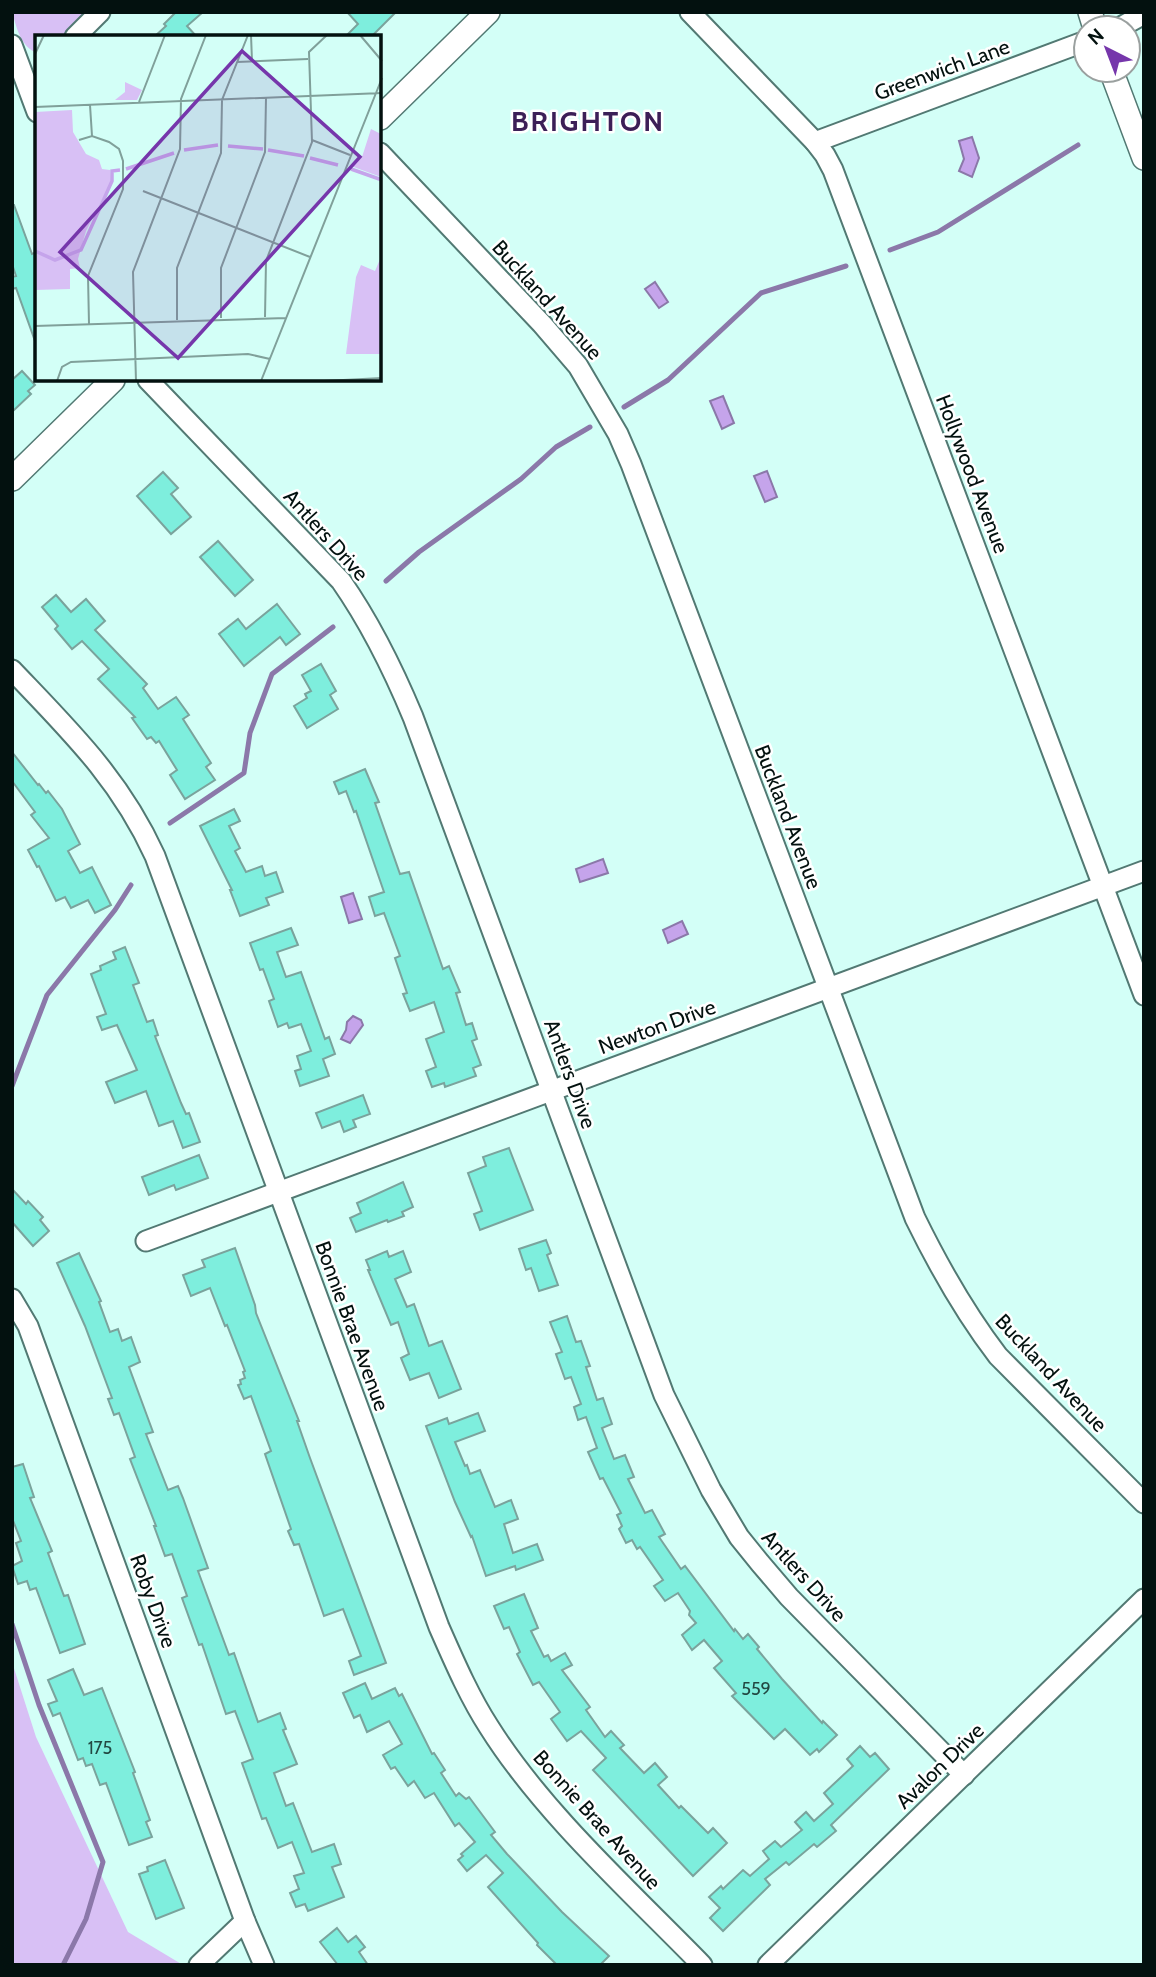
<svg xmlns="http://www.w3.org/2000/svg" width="1156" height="1977" font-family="Cabin,sans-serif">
<rect width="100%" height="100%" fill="#d3fff7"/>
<g fill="#d8c0f5">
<path d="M 12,12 L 88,12 L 61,37 L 37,37 L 37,53 C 20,46 17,28 12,12 Z"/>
<polygon points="12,1662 36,1737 128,1932 183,1965 12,1965"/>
</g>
<g fill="#c5a4eb" stroke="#8b78a9" stroke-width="2">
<polygon points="972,137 979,158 972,177 959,171 964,159 959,141"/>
<polygon points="655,282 668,302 659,308 645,289"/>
<polygon points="723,396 734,423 722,429 710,401"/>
<polygon points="767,471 777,497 765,502 754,476"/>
<polygon points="603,859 608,873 580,882 576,869"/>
<polygon points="353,893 362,919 349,923 341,897"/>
<polygon points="682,921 688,934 668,943 663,930"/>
<polygon points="353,1016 361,1020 363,1025 350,1043 341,1039 346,1030 347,1022"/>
</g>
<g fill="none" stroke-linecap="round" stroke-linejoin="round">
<g stroke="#8b78a9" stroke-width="5">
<polyline points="890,250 938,232 1078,145"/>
<polyline points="624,407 668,380 761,293 846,266"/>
<polyline points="386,581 419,552 521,479 556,447 590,427"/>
<polyline points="170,823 244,773 250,733 272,674 333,627"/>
<polyline points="12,1086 47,995 115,910 131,885"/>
<polyline points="12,1624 39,1705 103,1862 86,1919 63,1965"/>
</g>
</g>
<g fill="#7eeedd" stroke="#7aa39c" stroke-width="2">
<polygon points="176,12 203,12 187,26 197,37 154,37 166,26 164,24"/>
<polygon points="347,12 396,12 371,37 345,37 358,24"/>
<polygon points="12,205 14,205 32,254 37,252 37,341 35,341 16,288 12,289 12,277 16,276 12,264"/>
<polygon points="22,371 35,385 28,391 31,394 12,412 12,380"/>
<polygon points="163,472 178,488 171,494 191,517 171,534 137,496"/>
<polygon points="218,541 253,580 235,596 200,557"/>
<polygon points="56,595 71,612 86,599 105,621 95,630 147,684 143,688 158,709 176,697 189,715 183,719 211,763 206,767 215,780 185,799 170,775 177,770 159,741 156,743 151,737 147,739 132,718 135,717 98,679 109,669 82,641 72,649 55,629 58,626 42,607"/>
<polygon points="277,604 300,634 286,645 280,637 244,666 219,634 238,619 246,629"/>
<polygon points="321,664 336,691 330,695 338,709 307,728 294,706 307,698 305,694 311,691 302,675"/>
<polygon points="12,752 38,785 39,784 46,793 48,791 62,809 80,844 68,851 80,873 92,867 111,905 95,913 88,900 71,908 65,897 56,901 39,866 37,867 28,850 49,838 31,815 35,812 12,781"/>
<polygon points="365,769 379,802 375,803 400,874 409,872 443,969 449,966 460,992 456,993 466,1025 472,1023 477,1039 472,1041 481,1065 473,1068 476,1076 445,1087 444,1083 432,1087 426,1071 436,1067 426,1039 444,1032 434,1002 410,1011 403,994 407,993 395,958 400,956 384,913 375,916 369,897 384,892 356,811 354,812 346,791 339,794 334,782"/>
<polygon points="234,809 240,821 229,826 240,848 235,851 246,872 262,866 265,876 276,872 283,892 266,898 269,905 240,916 230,890 232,890 200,826"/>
<polygon points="291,928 298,945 277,952 286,977 301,972 325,1039 329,1037 335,1054 323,1059 329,1076 300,1086 295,1071 301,1069 297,1056 311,1051 301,1024 289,1028 287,1023 278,1027 269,1001 274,999 263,969 260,970 250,943"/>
<polygon points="125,947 139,983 133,985 147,1022 153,1020 158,1035 155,1036 181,1103 186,1114 189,1113 200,1142 183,1148 173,1121 159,1126 146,1091 115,1103 106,1082 137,1070 117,1025 102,1030 97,1017 106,1014 91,974 101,970 100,966 116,959 113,952"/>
<polygon points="363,1095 370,1114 353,1120 356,1127 344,1132 340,1121 322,1128 316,1113"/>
<polygon points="509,1148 533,1210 480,1230 474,1214 482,1211 468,1173 486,1166 483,1157"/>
<polygon points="199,1155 208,1178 176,1190 174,1185 149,1195 142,1177"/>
<polygon points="403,1182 413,1207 402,1212 404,1216 388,1222 387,1220 356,1232 350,1218 361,1213 357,1203"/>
<polygon points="12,1189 26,1204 28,1201 43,1217 40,1220 49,1231 33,1246 12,1222"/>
<polygon points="546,1240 551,1253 547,1255 558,1285 539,1291 531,1268 526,1270 519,1249"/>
<polygon points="235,1248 255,1305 256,1313 299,1421 297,1421 310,1458 386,1663 354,1675 349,1661 361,1656 343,1609 324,1616 299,1544 294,1545 288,1531 291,1529 265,1454 271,1451 251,1396 244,1399 238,1385 241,1384 240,1380 245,1378 243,1372 245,1371 227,1325 225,1326 210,1288 191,1296 183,1275 205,1267 202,1260"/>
<polygon points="387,1251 389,1257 403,1251 411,1272 395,1279 407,1307 414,1304 429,1346 442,1341 461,1389 439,1398 429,1373 410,1380 401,1358 409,1354 398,1322 391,1325 368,1270 370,1270 366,1260"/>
<polygon points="79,1253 101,1301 99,1302 110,1332 118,1329 122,1341 131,1337 140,1362 129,1367 153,1432 146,1434 168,1490 178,1486 183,1498 208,1568 198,1571 229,1655 234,1653 258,1722 280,1713 286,1729 283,1730 297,1764 274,1773 286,1806 293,1803 312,1852 334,1844 341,1864 332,1867 344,1897 308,1911 305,1904 296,1907 290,1893 299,1889 294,1876 304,1873 292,1842 278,1848 266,1818 262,1819 242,1763 253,1759 235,1711 226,1714 202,1644 199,1645 182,1598 187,1596 172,1554 165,1556 154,1526 156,1526 130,1459 135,1457 119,1413 114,1415 108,1399 112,1398 85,1326 57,1263"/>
<polygon points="567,1316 576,1342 581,1341 590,1366 586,1367 597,1400 603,1398 612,1424 602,1428 614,1459 625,1455 634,1477 628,1479 645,1513 652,1510 665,1534 659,1537 681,1569 685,1566 734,1631 735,1629 743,1639 748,1634 759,1647 757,1649 782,1679 822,1723 823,1721 837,1735 819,1752 817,1749 810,1755 785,1729 774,1739 732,1696 736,1693 714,1668 722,1661 704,1640 692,1650 682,1635 696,1623 689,1615 690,1611 678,1593 665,1601 654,1586 663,1580 640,1547 637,1549 632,1540 626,1543 619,1529 622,1526 617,1515 621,1513 603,1478 600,1479 588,1452 597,1448 586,1417 578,1420 574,1407 581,1404 571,1377 565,1379 556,1354 562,1352 550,1322"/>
<polygon points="478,1413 485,1431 455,1442 465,1466 467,1465 470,1474 480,1470 495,1507 511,1500 518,1519 504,1524 513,1553 537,1544 543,1560 516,1570 515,1566 486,1576 472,1536 471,1537 455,1502 426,1426 447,1418 449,1424"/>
<polygon points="23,1464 34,1497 30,1498 52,1551 48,1553 64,1596 68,1595 85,1644 60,1653 36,1588 30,1590 27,1581 18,1584 12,1566 22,1561 16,1543 21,1541 12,1518 12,1467"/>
<polygon points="524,1594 538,1628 531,1631 544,1657 548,1655 551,1661 565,1653 572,1665 562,1670 590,1707 586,1710 605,1737 611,1731 624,1745 620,1748 644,1773 655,1763 667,1777 658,1785 679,1808 681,1806 708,1833 713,1828 727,1843 693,1876 593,1770 606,1758 581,1731 567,1741 551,1719 560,1712 539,1682 533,1685 517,1654 520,1652 509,1627 504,1629 494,1606"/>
<polygon points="73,1669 84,1695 102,1688 135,1772 133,1773 150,1820 146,1822 152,1837 129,1845 106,1783 100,1785 92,1764 86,1766 83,1758 78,1760 60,1713 53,1716 48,1704 57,1701 48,1680"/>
<polygon points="365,1683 372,1699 395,1688 399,1696 402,1694 432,1754 434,1753 445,1770 441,1773 456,1796 459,1793 466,1799 469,1797 495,1832 491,1835 507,1854 562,1912 609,1956 600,1965 557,1965 537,1945 538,1943 488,1887 503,1873 486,1855 467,1871 458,1860 463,1856 461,1854 475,1842 459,1823 455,1826 434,1793 425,1798 414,1781 408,1786 395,1767 391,1769 383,1755 402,1744 389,1721 367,1732 360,1715 354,1718 343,1693"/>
<polygon points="860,1746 870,1757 875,1753 889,1769 831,1825 836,1831 817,1847 814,1844 789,1865 786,1862 765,1879 770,1885 723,1931 710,1918 720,1908 709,1897 721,1886 723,1889 743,1870 750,1876 769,1859 763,1851 775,1841 781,1847 802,1830 795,1822 806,1812 814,1821 833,1804 824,1793 853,1766 847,1759"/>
<polygon points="165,1860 184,1908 156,1919 139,1874 148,1871 147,1867"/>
<polygon points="337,1928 348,1942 356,1936 365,1947 359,1952 368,1965 338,1965 320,1942"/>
</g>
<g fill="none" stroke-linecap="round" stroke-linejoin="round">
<defs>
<g id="minor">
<polyline points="690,12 815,142 825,155 833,170 1144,995"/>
<polyline points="1119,28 1144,14"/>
<polyline points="75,37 100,12"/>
<polyline points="12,45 37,112"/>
<polyline points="815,142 1086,41"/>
<path d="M 380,153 L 542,324 L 578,366 L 618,434 L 631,464 L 915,1218 C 939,1267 965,1313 998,1356 L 1144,1503"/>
<path d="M 148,380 L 341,581 C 371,624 393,669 413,717 L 664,1395 L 711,1490 L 739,1537 L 760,1563 L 789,1597 L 964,1775"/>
<path d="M 12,670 C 70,731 120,779 155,856 L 439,1627 C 454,1661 469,1696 489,1727 C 543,1813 631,1892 702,1965"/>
<polyline points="146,1241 1144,871"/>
<polyline points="12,1299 28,1326 245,1921 264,1965"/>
<polyline points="199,1965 245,1921"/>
<polyline points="768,1965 1144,1599"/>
</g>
<g id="major">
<polyline points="1090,12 1095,28"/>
<polyline points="1111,70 1144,158"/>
<polyline points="380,118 488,12"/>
<polyline points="12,479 113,380"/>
</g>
</defs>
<use href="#minor" stroke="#527973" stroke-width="23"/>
<use href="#major" stroke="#527973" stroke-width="26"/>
<use href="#minor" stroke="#fff" stroke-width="19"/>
<use href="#major" stroke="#fff" stroke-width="23"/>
</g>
<g text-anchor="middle" stroke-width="5" stroke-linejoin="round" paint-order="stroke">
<g font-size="18" fill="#224842">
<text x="756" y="1695">559</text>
<text x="100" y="1754">175</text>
</g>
<g font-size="21" fill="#03110f" stroke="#fff">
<text transform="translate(942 70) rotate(-20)" y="7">Greenwich Lane</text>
<text transform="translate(547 300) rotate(48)" y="7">Buckland Avenue</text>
<text transform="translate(972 474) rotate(69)" y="7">Hollywood Avenue</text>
<text transform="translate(326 535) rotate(48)" y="7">Antlers Drive</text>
<text transform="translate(788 817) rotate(69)" y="7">Buckland Avenue</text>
<text transform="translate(657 1027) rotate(-20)" y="7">Newton Drive</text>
<text transform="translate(570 1074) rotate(70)" y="7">Antlers Drive</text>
<text transform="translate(352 1326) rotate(70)" y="7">Bonnie Brae Avenue</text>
<text transform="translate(1051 1373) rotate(47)" y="7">Buckland Avenue</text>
<text transform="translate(804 1576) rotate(48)" y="7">Antlers Drive</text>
<text transform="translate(153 1601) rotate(70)" y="7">Roby Drive</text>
<text transform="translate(940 1766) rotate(-44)" y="7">Avalon Drive</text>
<text transform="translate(597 1820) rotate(48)" y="7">Bonnie Brae Avenue</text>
</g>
<g font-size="28" font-weight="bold" letter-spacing="2" fill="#3c1f57" stroke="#fff">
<text x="588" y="131">BRIGHTON</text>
</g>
</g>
<g transform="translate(35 35)">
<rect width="346" height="346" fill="#d3fff7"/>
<path d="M 90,47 L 107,55 L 102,65 L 80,65 L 90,57 ZM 37,75 L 38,97 L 51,119 L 64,125 L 67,134 L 75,135 L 76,147 L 51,196 L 43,224 L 45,233 L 35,234 L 35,254 L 0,255 L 0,77 ZM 336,94 L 346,99 L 346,142 L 316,131 L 327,122 ZM 346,222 L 346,319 L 311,319 L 321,242 L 326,230 L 340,236 Z" fill="#d8c0f5"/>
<path fill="none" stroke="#c5a4eb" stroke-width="3.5" d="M 193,111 L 228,114M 149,115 L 183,110M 233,115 L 269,121M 275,123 L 303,130M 91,134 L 139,118M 316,134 L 347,145M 0,216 L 20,225 L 46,215 L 77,146 L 77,136 L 85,135"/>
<path fill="none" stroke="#80a09a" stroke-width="2" d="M 216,0 L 217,26M 325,0 L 347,26M 0,19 L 9,0M 202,27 L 273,24M 104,67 L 130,0M 55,70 L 57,101M 0,72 L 347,58M 44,105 L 57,101 L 74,107 L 84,114 L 88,126 L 88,154 L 53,241 L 54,289M 277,105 L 315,120M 108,156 L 275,222M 230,282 L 231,226 L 277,107 L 274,17 L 292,0M 186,283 L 186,233 L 230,117 L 231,63M 142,285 L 142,233 L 186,118 L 187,65 L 213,0M 0,291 L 251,283M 22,346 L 27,332 L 36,327 L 213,319 L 235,324M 101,346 L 98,237 L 145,114 L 146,64 L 171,0M 226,346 L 347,43M 289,346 L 347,343"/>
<path fill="#7636ab" fill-opacity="0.15" stroke="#7636ab" stroke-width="3.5" d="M 207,16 L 325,122 L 143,323 L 25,217 Z"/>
<rect width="346" height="346" fill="none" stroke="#03110f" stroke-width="3.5"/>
</g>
<rect width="1156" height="1977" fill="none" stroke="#03110f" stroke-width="28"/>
<g transform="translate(1107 49) rotate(318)"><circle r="33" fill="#ffffff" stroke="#9aa09f" stroke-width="2"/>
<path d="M0-5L12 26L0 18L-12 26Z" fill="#7636ab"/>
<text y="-10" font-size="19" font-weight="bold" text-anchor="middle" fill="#03110f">N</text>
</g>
</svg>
